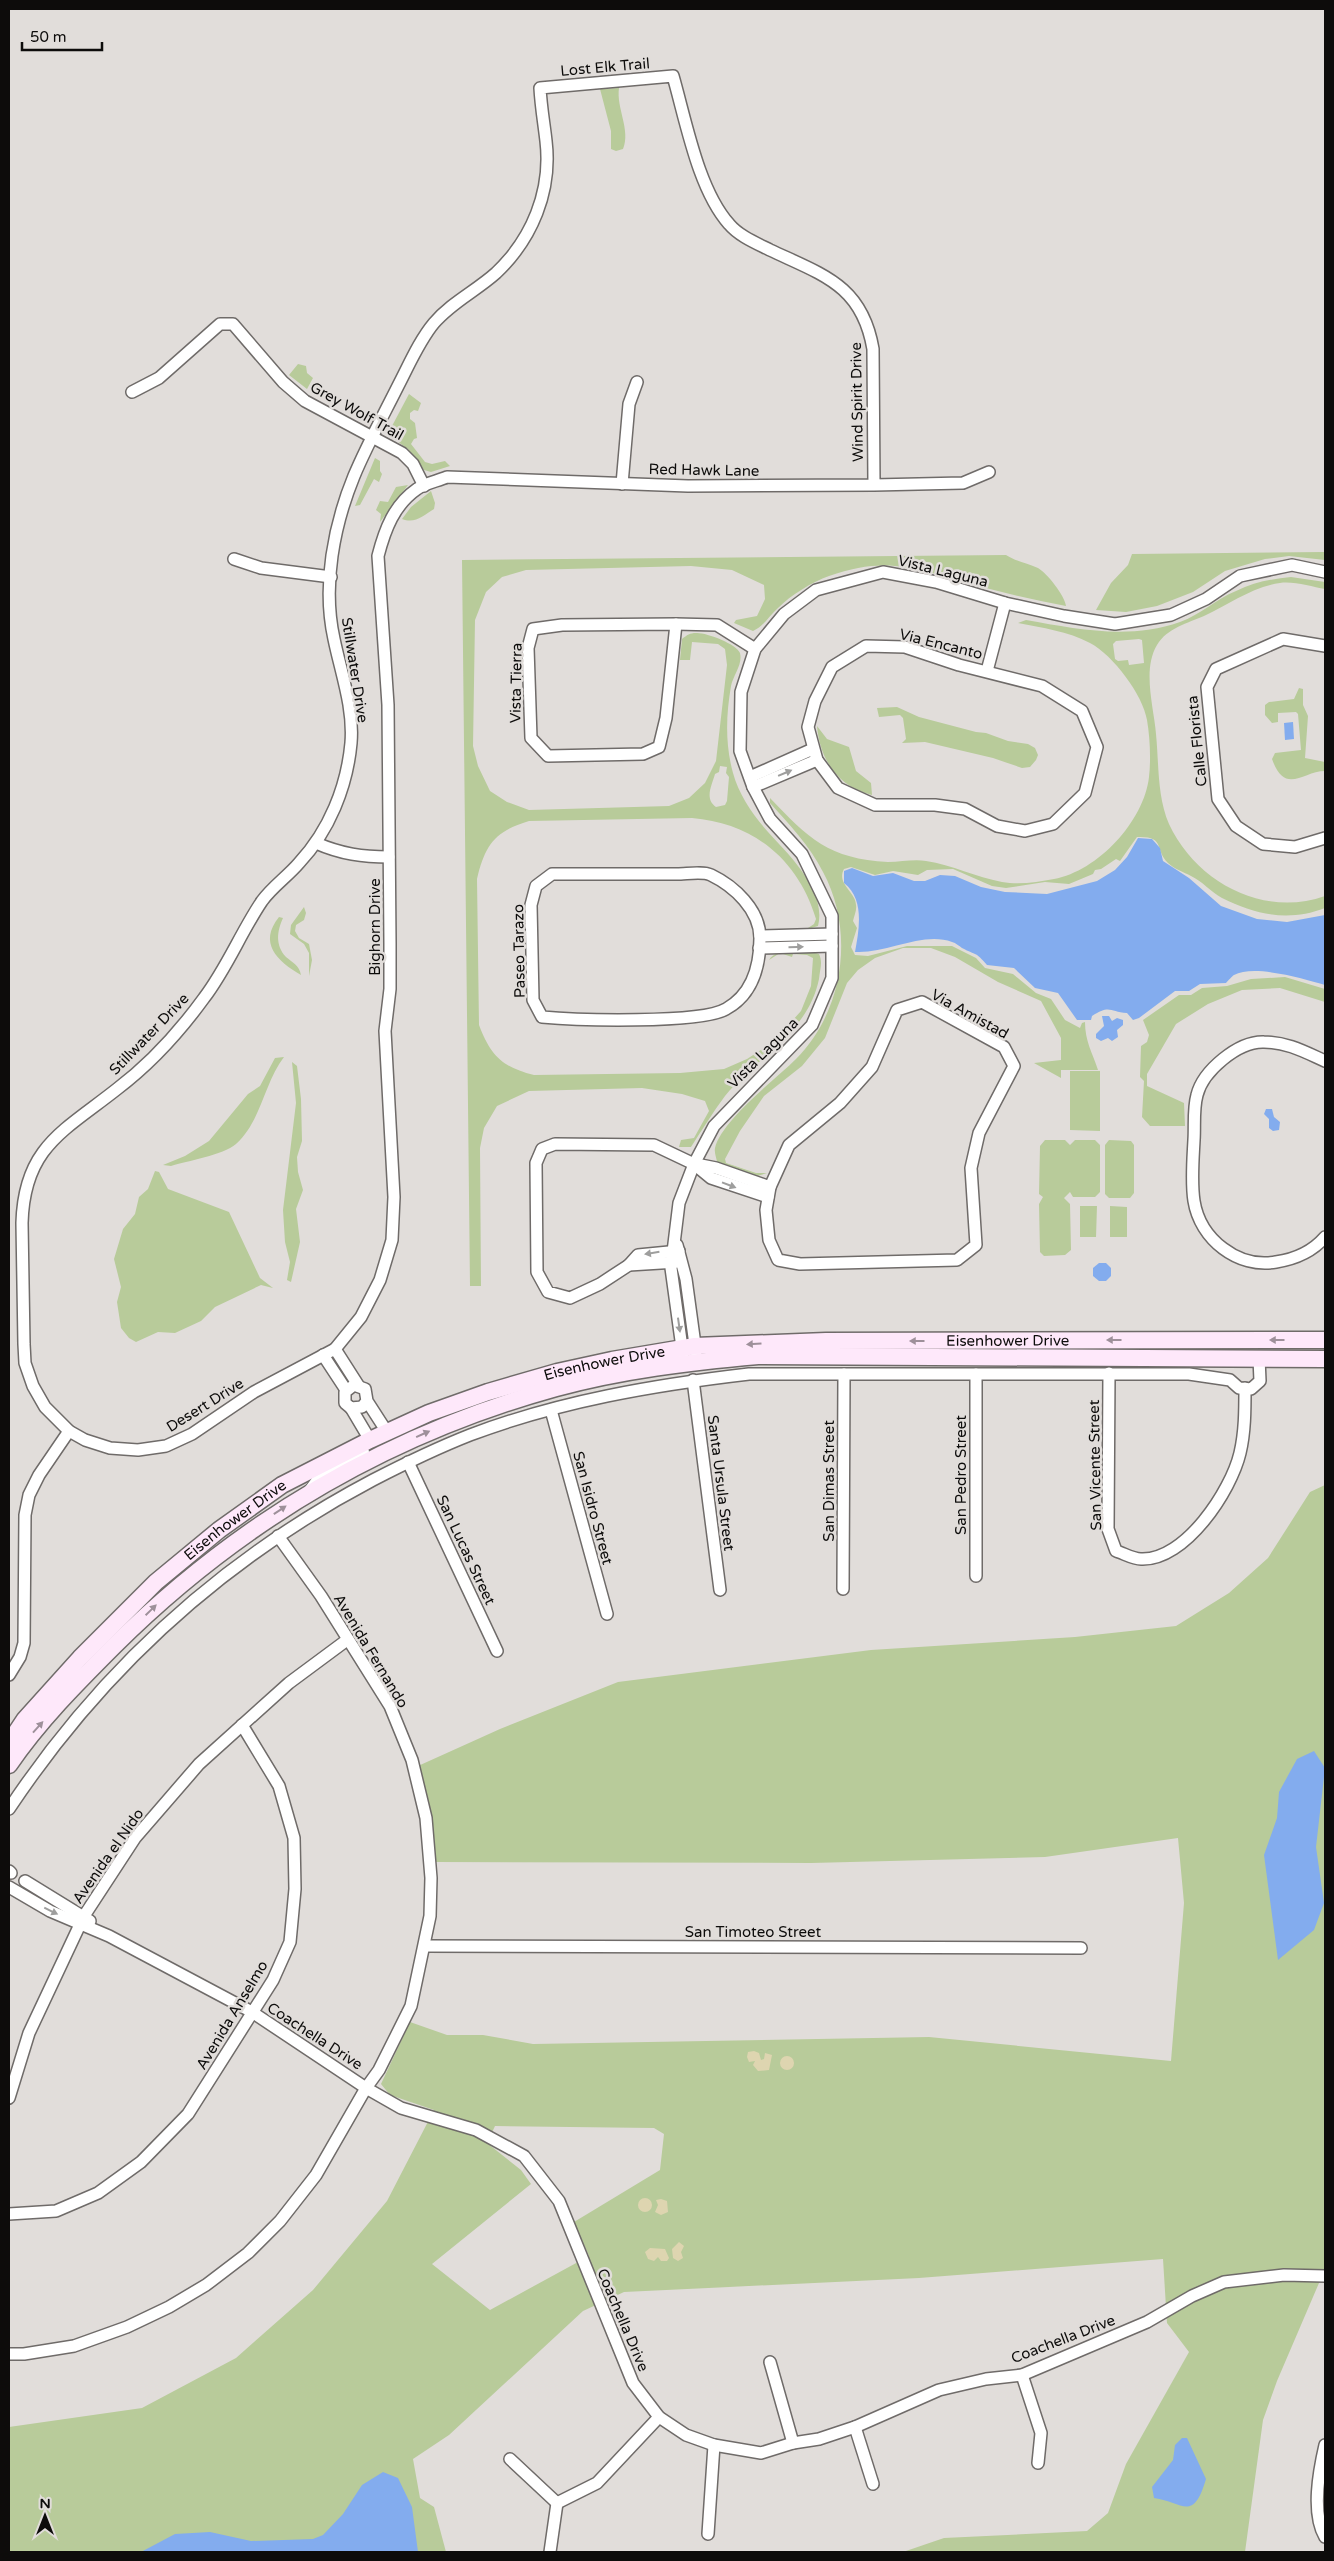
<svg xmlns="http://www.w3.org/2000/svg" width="1334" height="2561" font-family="'Varela Round',sans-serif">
<rect width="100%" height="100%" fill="#e1ddda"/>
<g fill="#b8cb9a" fill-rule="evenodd">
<path d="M 619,88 C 616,108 631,130 623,149 L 616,151 L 611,149 L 611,131 L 600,89 Z"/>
<polygon points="298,364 306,366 307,373 313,378 307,389 289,375"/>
<polygon points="409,394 421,403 418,411 414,410 410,413 410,419 415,423 417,438 414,439 411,444 425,462 432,464 445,461 450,466 431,472 424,470 408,449 394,439 391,432 392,426"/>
<polygon points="375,458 380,461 380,471 382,474 379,482 374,479 360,505 355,506"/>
<polygon points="408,485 380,522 381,514 376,510 380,501 388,502 396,487"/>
<path d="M 431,491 L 435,503 L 434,509 C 423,516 415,524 402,519 L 411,507 Z"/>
<polygon points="1325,552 1325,560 1289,556 1265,559 1225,571 1193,592 1157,606 1126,612 1096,610 1111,583 1128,565 1132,554"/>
<path d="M 1006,555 C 1017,562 1027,563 1038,568 C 1047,573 1065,596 1066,606 C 1035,600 1004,593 974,585 C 919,569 887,555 829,576 C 812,582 791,595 778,608 C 769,616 764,626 753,631 L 734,623 L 736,620 L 757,616 L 765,599 L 764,585 L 732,570 L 691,566 L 526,570 L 502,577 L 486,592 L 475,620 L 473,746 L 478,766 L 490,791 L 507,802 L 529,810 L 669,806 L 689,798 L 705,783 L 716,761 L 727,665 L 725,649 L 718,644 L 692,642 L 690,660 L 680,660 L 682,639 C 687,635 690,633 696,633 C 705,632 737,644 740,653 C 743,664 733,676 731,686 C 726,715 725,744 733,773 C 739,795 753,815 768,832 C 789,855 827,891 818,926 L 805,930 L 814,924 L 816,919 C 798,859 753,823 692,818 L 529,821 C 495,831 485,845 477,879 L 479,1025 C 491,1056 502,1067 534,1075 L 680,1073 L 724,1069 L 747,1059 L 773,1042 L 801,1011 L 811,986 L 813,958 L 807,955 L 793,954 L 792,957 L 780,953 L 769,960 C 776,947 807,949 819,954 C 823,962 820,969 819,979 C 808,1033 757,1057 725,1096 C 713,1112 702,1130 691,1147 L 679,1147 L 681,1140 L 694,1138 L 709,1111 L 705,1101 L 682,1094 L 642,1088 L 529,1091 L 497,1106 L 484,1128 L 480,1148 L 481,1286 L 470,1286 L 462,560 ZM 720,766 L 727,767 L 726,773 L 729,777 L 727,801 L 725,805 L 716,807 C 704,799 712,785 715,774 L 719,772 Z"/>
<path d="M 1291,577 L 1325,582 L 1325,589 C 1312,587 1294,581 1280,583 C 1252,587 1230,604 1204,616 C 1188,623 1167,628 1157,645 C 1142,670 1154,708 1156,734 C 1159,764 1157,796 1169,824 C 1196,882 1263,918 1325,896 L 1325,908 C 1289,922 1256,915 1222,898 C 1211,892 1202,881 1191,876 C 1184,872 1174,869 1168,863 C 1154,849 1166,836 1137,837 L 1120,861 L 1116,859 L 1101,869 L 1095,870 L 1093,874 L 1069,884 L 1045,882 L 1006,888 L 992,886 L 953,869 L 927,870 L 918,875 L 893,871 L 875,875 L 851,867 L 844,869 C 836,884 856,892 856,905 C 857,910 854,916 853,921 L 857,928 L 851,947 L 855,955 L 868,956 L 907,946 L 952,946 L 976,958 L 985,968 L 1013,974 L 1036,993 L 1051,999 L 1065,1020 L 1080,1028 L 1082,1023 L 1085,1022 C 1085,1041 1092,1052 1098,1070 L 1061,1070 L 1061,1078 L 1034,1063 L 1061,1060 L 1061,1038 L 1041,1001 L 998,982 L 955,957 L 931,948 L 903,948 L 875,958 L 858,970 L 847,983 L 825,1038 L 802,1066 L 764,1096 L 740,1131 L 725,1159 L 726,1163 L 756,1173 L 767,1173 L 754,1177 L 717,1163 C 717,1158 714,1154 715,1148 C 722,1120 776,1079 796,1059 C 844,1011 855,931 823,872 C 810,846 789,824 770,803 L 770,798 C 808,838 829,859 888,862 C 901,862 914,859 926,861 C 952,865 976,877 1002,882 C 1019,885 1038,882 1054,879 C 1098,871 1144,821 1149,777 C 1151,760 1150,737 1147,720 C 1143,695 1113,655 1090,643 C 1068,631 1042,628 1018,623 L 1026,620 C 1077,629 1129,640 1180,622 C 1200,615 1216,599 1236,591 C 1254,582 1272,579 1291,577 ZM 1139,639 L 1142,640 L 1144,663 L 1129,665 L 1128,660 L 1118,661 L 1115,659 L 1113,644 L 1116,641 Z"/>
<path d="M 1299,688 L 1303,689 L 1303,705 L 1308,716 L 1305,758 L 1325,762 L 1325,771 C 1303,771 1285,796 1272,759 L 1275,753 L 1301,750 L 1298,714 L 1296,712 L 1278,713 L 1278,722 L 1272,723 L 1265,715 L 1265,705 L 1269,702 L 1294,699 Z"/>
<polygon points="897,707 919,717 976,732 986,733 1008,741 1028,744 1035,748 1038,755 1036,760 1030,767 1022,768 993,758 925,742 902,743 906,739 903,718 900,715 879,717 877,708"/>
<path d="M 817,726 L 827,739 L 849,747 L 856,771 L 871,783 L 872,795 C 838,787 820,760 817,726 Z"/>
<polygon points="304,907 306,913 304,920 296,925 295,931 299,938 309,944 312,960 309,976 309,953 304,944 290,934 291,925"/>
<path d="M 279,917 L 283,918 C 277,931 275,945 286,957 C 293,963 299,965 301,975 C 277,961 258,943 279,917 Z"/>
<polygon points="1285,977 1325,989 1325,1002 1280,988 1242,990 1208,1004 1176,1024 1147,1074 1147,1086 1184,1103 1185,1126 1150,1126 1142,1117 1144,1081 1140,1077 1141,1046 1147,1042 1149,1035 1143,1020 1179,995 1191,995 1202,988 1227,986 1251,979"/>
<path d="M 284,1057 C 264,1083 261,1122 236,1144 C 223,1155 187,1161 171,1166 L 163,1165 L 185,1156 L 209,1141 L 248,1094 L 260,1086 L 275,1058 Z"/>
<polygon points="292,1062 297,1066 301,1099 302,1141 297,1157 298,1172 303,1190 296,1209 300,1242 291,1282 287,1280 290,1262 285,1242 283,1210 296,1103"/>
<polygon points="1070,1071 1100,1071 1100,1131 1070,1130"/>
<polygon points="1045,1140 1065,1140 1070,1145 1075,1140 1095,1140 1100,1145 1100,1192 1095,1197 1073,1197 1070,1192 1064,1198 1070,1204 1071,1250 1065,1255 1044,1256 1040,1252 1039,1204 1043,1197 1039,1194 1040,1146"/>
<polygon points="1109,1140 1131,1141 1134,1145 1134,1193 1130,1198 1109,1198 1105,1194 1105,1145"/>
<polygon points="155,1171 159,1172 168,1189 229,1212 260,1278 273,1288 261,1285 215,1307 201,1321 175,1333 158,1332 136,1342 129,1338 121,1328 117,1302 121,1287 114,1259 123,1229 135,1214 139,1197 148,1189"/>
<polygon points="1080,1206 1097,1206 1096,1237 1080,1237"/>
<polygon points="1110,1206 1127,1207 1127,1237 1110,1237"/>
<path d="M 1325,1485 L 1325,2276 L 1322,2276 L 1277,2381 L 1263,2420 L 1245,2552 L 903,2552 L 944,2538 L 1087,2531 L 1108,2513 L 1126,2464 L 1189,2352 L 1167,2323 L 1163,2259 L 919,2278 L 624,2292 L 583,2311 L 449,2435 L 413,2459 L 420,2498 L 434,2507 L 446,2552 L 9,2552 L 9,2427 L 142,2408 L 236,2358 L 313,2290 L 387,2201 L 434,2110 L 390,2095 L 381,2084 L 410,2022 L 447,2035 L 483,2035 L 533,2044 L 929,2037 L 1171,2061 L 1184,1903 L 1178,1838 L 1045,1857 L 811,1863 L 436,1862 L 433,1829 L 418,1766 L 500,1729 L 618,1682 L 871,1650 L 1075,1637 L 1176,1626 L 1229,1593 L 1268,1558 L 1310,1492 ZM 495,2126 L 654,2128 L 664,2134 L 660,2170 L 574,2222 L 589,2256 L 490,2310 L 432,2264 L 531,2184 L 521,2170 L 487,2143 Z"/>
</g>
<g fill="#ded5b0">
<polygon points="754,2051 759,2053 761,2060 764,2059 765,2053 772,2055 769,2070 758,2071 753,2065 755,2061 749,2062 747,2057 748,2052"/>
<circle cx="787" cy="2063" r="7"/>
<circle cx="645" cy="2205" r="7"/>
<polygon points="661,2199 667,2201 668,2212 661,2215 655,2212 658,2205 656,2200"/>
<polygon points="679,2242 684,2246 681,2252 683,2258 678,2261 673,2258 672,2249"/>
<polygon points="650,2248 665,2249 669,2258 667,2261 661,2261 658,2257 654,2261 648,2259 645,2252"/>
</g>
<g fill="#83acee">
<polygon points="1293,722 1294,739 1285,740 1284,723"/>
<path d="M 1138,838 L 1152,839 L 1160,848 L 1163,861 L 1189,878 L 1221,906 L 1257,919 L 1287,922 L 1325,915 L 1325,985 C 1305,979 1254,964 1234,975 C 1232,976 1228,981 1226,983 L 1200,984 L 1189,991 L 1175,991 L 1139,1018 L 1133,1020 L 1127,1013 C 1110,1012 1110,1004 1092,1016 L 1091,1020 L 1077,1020 L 1058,993 L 1035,988 L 1014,968 L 987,965 C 975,951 977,956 962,948 C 959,946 956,943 952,942 C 923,931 886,954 855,952 C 859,930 865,899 844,883 L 844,871 L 852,868 L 873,876 L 893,873 L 914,881 L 925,881 L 940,875 L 955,876 L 981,887 L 1005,892 L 1047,894 L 1097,881 L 1115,870 L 1127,857 Z"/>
<polygon points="1102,1016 1109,1016 1112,1021 1117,1018 1123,1020 1123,1025 1117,1030 1118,1037 1112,1041 1108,1038 1101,1041 1096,1038 1096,1034 1104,1026"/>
<polygon points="1266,1109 1272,1109 1274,1117 1280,1122 1279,1130 1273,1131 1269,1128 1269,1119 1264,1114"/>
<polygon points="1099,1263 1106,1263 1111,1268 1111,1276 1106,1281 1099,1281 1093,1276 1093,1268"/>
<polygon points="1314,1751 1325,1768 1316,1847 1324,1903 1314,1930 1278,1960 1264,1855 1277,1818 1279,1792 1297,1759"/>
<path d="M 1182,2438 L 1187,2438 L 1206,2479 C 1193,2523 1183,2502 1154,2498 L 1152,2487 L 1173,2460 L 1175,2445 Z"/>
<polygon points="383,2472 398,2478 412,2507 418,2552 141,2552 175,2534 210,2532 251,2541 313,2539 323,2535 343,2514 362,2485"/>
</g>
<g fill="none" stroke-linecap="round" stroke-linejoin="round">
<defs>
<g id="minor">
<polyline points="132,392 159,378 220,324 233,324 283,382 305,401 402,453 413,464 424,486"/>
<polyline points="622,484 629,404 637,382"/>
<path d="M 874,485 L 873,349 C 862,285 823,275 770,250 C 756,243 739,236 729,224 C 698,189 686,121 673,76 L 540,88 C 541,107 544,123 546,141 C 552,191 532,239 496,273 C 476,291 452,302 434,323 C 419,341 409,365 398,386 C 383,416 367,445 354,476 C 334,525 322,585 334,639 C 341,673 354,708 351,743 C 347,787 329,831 299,863 C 288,876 272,887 262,901 C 241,932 227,968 204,998 C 180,1031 150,1064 117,1089 C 64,1131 24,1147 22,1223 L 24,1344 L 25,1363 L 33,1386 L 45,1407 L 69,1431 L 85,1440 L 110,1448 L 138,1450 L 166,1446 L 192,1434 L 254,1392 L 335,1349 L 361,1317 L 380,1280 L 392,1240 L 394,1197 L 385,1031 L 390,989 L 390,943 L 388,705 L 378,556 C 385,529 394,505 417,489 C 425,483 438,481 447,477 L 688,486 L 874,485 L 963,483 L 989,472"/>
<polyline points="234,559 261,568 331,577"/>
<polygon points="676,624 666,718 659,747 643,754 548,756 531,738 528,648 533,629 562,625"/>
<polyline points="676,624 717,625 755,649"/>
<polygon points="866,646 905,647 959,665 1042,686 1082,711 1097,747 1085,793 1053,824 1025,831 997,826 965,809 935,805 875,805 838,788 817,760 808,727 815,701 832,667"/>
<polyline points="1325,646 1283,639 1216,669 1207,687 1218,799 1236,826 1263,844 1295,847 1325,838"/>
<polyline points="987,671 1005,603"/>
<polyline points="750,777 813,749"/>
<polyline points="753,787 817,760"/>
<path d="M 316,843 C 341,854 363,857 389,857"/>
<path d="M 552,874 C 594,874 636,874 677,874 C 687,874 703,871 711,875 C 734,886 760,910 760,938 C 760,966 753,994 726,1009 C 701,1024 575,1020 542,1017 L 533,1000 L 531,905 L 536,886 Z"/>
<polyline points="760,936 832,934"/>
<polyline points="759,948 832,946"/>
<polygon points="922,1002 1004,1047 1014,1066 979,1133 971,1168 976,1245 957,1260 800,1264 778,1260 769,1240 766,1210 770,1187 789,1145 840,1103 872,1067 897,1010"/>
<path d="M 1325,1061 C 1305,1052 1287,1042 1264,1042 C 1238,1041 1203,1071 1197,1095 C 1193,1109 1195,1126 1194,1140 C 1193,1160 1191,1182 1194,1201 C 1200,1239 1238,1269 1276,1262 C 1296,1259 1312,1252 1325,1237"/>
<polyline points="696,1164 716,1168 770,1187"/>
<polyline points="677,1245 686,1279 696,1352"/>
<polyline points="679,1251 638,1255 629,1265 600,1284 570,1298 548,1292 537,1272 536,1163 542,1149 555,1144 654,1145 694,1164 711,1178 768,1197"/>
<polyline points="629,1265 677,1262"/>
<polyline points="335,1349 358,1385"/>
<polyline points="323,1355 346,1390"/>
<polyline points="683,1355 671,1268 679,1203 694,1164 714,1126 812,1025 832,978 832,916 802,854 770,819 753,787 740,751 741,692 755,649 784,614 816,590 883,572 936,582 1005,603 1064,616 1115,624 1171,615 1206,599 1240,576 1292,565 1325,572"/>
<path d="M 1109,1373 L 1108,1529 L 1116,1551 C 1123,1553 1133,1559 1141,1559 C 1185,1561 1231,1491 1240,1453 C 1245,1432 1245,1410 1245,1388"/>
<polyline points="976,1374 976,1576"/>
<polyline points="693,1380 720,1590"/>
<polyline points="367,1401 362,1407 351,1408 345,1403 345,1392 354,1385 365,1389 367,1401 387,1432"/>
<polyline points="351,1408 370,1440"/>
<polyline points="551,1410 607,1614"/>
<polyline points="408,1462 497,1651"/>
<polyline points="843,1589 844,1374"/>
<polyline points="9,1675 20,1657 24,1643 25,1515 29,1495 39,1475 69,1431"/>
<path d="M 9,1809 C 102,1669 223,1559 373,1480 C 404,1464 437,1448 470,1435 C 560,1401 654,1385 749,1374 L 1189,1374 L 1230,1380 L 1239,1388 L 1251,1389 L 1260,1381 L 1259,1358"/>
<polyline points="9,1871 11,1873"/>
<polyline points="25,1881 90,1921"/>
<polyline points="9,1887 50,1911 109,1936 252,2012 366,2088 401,2108 476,2130 524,2156 559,2201 633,2383 659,2417 686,2435 714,2445 761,2453 793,2443 819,2439 855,2427 939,2390 986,2379 1022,2375 1147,2322 1192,2296 1224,2282 1284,2275 1325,2276"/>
<polyline points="425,1946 1081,1948"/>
<polyline points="9,2098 29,2033 84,1916 135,1838 199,1764 289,1683 347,1640"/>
<polyline points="9,2214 56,2211 98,2193 141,2162 188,2114 273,1980 290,1942 295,1889 294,1838 279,1786 242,1725"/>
<polyline points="9,2354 24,2354 74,2346 127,2327 169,2307 206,2285 248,2253 280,2221 316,2175 366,2088 379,2070 411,2006 430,1916 431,1878 426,1818 412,1760 390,1706 321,1596 278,1536"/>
<polyline points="770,2362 793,2443"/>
<polyline points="1022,2375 1041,2433 1038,2463"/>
<polyline points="855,2427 873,2484"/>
<path d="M 1325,2445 C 1319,2471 1311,2513 1325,2537"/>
<polyline points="510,2459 557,2503 597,2483 659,2417"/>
<polyline points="708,2534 714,2445"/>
<polyline points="550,2552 557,2503"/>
</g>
<polyline id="tertiary" points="311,1491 324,1474 362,1452"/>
<g id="secondary">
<path id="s1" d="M 9,1743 L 25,1719 L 80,1658 L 156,1582 L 219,1530 L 282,1485 L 370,1440 L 429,1413 L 488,1392 L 557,1372 L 612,1360 L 695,1346 L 826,1341 L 1325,1340"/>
<path d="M 9,1765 C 39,1721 77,1683 114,1646 C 239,1522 386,1435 556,1388 C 622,1370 690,1362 758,1356 L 1325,1359"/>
</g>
</defs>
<use href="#minor" stroke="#6f6b69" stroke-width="14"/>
<use href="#tertiary" stroke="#6f6b69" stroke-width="16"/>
<use href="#secondary" stroke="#6f6b69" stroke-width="19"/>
<use href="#minor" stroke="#fff" stroke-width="11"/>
<use href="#tertiary" stroke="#fff" stroke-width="14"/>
<use href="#secondary" stroke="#fee8fa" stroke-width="16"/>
</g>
<defs><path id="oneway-solid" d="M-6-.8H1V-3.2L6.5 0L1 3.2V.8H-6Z" transform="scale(1.25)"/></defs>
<g fill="#9e9e9d">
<use href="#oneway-solid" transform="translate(785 773) rotate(-23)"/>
<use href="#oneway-solid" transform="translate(796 947) rotate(-2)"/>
<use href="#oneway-solid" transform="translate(729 1185) rotate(21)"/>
<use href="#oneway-solid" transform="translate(652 1253) rotate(171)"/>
<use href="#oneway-solid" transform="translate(679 1325) rotate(82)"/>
<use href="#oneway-solid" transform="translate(51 1911) rotate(26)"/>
</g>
<g fill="#9e909a">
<use href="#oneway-solid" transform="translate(1114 1340) rotate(180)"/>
<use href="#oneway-solid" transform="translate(1277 1340) rotate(180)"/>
<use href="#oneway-solid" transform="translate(917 1341) rotate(180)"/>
<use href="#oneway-solid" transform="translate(754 1344) rotate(177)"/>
<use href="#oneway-solid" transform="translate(423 1434) rotate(-24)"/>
<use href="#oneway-solid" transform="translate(280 1510) rotate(-34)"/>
<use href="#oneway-solid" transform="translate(151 1610) rotate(-44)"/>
<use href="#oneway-solid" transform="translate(38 1727) rotate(-48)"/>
</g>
<g text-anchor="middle" stroke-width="5" stroke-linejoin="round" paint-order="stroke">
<g font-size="15" fill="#0d0c0b" stroke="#e1ddda">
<text transform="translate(605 67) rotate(-5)" y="5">Lost Elk Trail</text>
<text transform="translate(857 402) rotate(-91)" y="5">Wind Spirit Drive</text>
<text transform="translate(357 411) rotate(29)" y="5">Grey Wolf Trail</text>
<text transform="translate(704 470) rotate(1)" y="5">Red Hawk Lane</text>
<text transform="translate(943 571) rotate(14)" y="5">Vista Laguna</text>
<text transform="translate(941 644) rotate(14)" y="5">Via Encanto</text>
<text transform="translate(355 670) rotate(81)" y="5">Stillwater Drive</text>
<text transform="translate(516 683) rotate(-89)" y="5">Vista Tierra</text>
<text transform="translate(1197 741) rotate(-96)" y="5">Calle Florista</text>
<text transform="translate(375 927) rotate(-90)" y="5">Bighorn Drive</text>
<text transform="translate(519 951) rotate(-91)" y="5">Paseo Tarazo</text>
<text transform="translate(970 1014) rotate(29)" y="5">Via Amistad</text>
<text transform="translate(149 1034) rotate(-46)" y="5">Stillwater Drive</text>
<text transform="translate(763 1053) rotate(-45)" y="5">Vista Laguna</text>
<text dy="5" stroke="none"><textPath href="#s1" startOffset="1129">Eisenhower Drive</textPath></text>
<text dy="5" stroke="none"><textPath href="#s1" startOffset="724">Eisenhower Drive</textPath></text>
<text transform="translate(205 1405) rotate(-32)" y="5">Desert Drive</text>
<text transform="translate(1095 1465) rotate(-91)" y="5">San Vicente Street</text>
<text transform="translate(961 1475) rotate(-90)" y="5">San Pedro Street</text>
<text transform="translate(829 1481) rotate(-90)" y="5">San Dimas Street</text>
<text transform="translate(721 1483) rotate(83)" y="5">Santa Ursula Street</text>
<text transform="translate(593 1508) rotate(75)" y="5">San Isidro Street</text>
<text dy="5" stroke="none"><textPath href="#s1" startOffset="319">Eisenhower Drive</textPath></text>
<text transform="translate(466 1550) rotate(65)" y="5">San Lucas Street</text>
<text transform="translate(371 1651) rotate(59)" y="5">Avenida Fernando</text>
<text transform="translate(108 1856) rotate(-55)" y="5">Avenida el Nido</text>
<text x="753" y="1937">San Timoteo Street</text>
<text transform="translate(232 2015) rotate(-59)" y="5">Avenida Anselmo</text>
<text transform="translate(315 2036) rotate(33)" y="5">Coachella Drive</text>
<text transform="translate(623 2320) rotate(67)" y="5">Coachella Drive</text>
<text transform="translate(1063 2339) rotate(-21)" y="5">Coachella Drive</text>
</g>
</g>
<rect width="1334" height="2561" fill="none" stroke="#0d0c0b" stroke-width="20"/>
<g transform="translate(45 2516)" stroke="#e1ddda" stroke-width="4" paint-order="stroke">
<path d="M0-4L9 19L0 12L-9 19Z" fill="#0d0c0b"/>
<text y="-8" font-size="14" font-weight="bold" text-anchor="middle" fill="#0d0c0b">N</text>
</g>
<path d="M22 42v8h80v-8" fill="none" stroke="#0d0c0b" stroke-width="2.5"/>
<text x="30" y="42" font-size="15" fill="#0d0c0b" stroke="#e1ddda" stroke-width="4" paint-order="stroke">50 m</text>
</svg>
